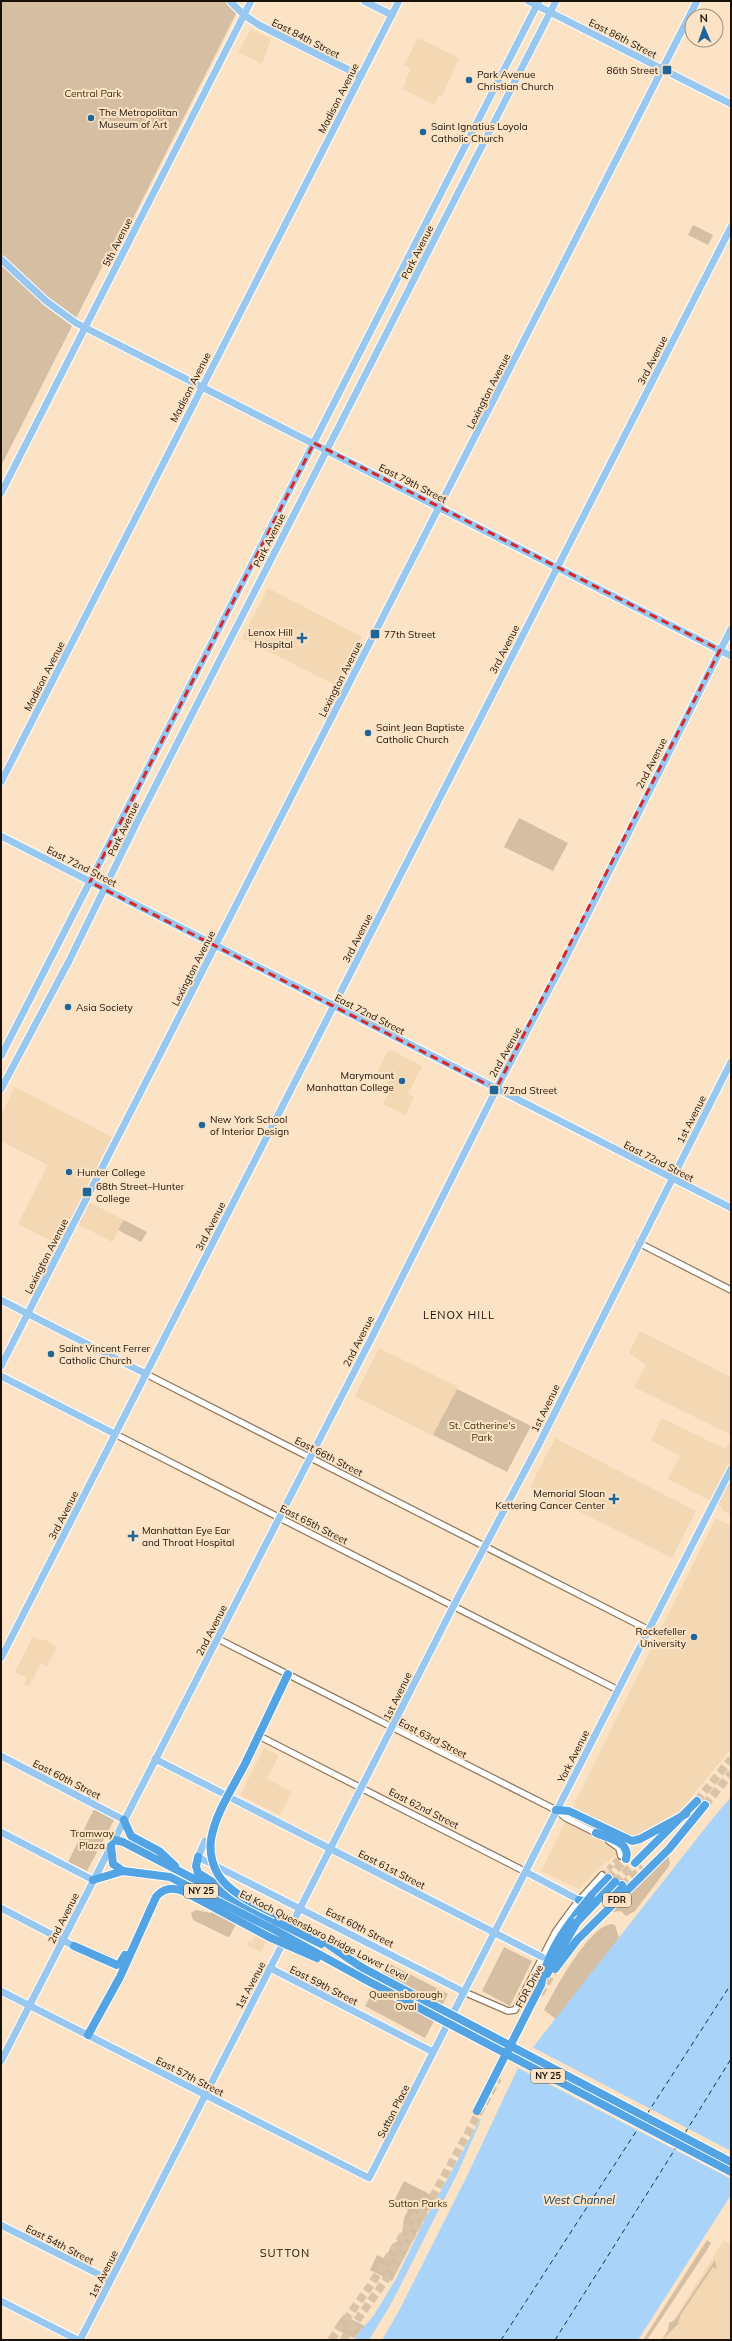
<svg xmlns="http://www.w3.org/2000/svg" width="732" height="2341" font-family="Mulish,sans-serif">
<rect width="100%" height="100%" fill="#fce3c5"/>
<g fill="#f4d7b3">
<polygon points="251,29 271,39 262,64 238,52"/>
<polygon points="418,38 459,58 442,96 439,95 434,105 403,89 410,69 404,65"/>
<polygon points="268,588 362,637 339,687 242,638"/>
<polygon points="389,1049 422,1066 408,1094 414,1098 405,1115 383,1104 392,1086 387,1084 389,1079 377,1073"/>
<polygon points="15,1087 112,1137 81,1198 124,1220 112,1242 68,1219 55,1243 18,1224 48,1165 1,1141 1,1115"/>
<polygon points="640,1331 731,1377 731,1435 634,1387 646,1365 629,1353"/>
<polygon points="379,1348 458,1387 433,1436 355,1396"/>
<polygon points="662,1418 725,1449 731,1440 731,1515 721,1509 722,1507 668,1479 680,1456 651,1440"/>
<polygon points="555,1438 696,1511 672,1558 530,1487"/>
<polygon points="716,1518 731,1526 731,1749 677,1814 634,1841 599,1868 579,1889 541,1871"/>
<polygon points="33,1637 39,1640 47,1640 57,1647 47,1666 41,1663 29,1686 24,1684 27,1678 15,1672"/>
<polygon points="264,1748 279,1755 267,1779 292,1792 280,1815 240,1795"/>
<polygon points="256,1934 267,1940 261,1952 247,1945 248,1941 251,1943"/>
<polygon points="724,2240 731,2245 731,2340 661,2340"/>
</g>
<g fill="#d5bea2">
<polygon points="1,1 233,1 237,12 112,260 107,258 105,261 1,466"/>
<polygon points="693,225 713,235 708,245 688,235"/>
<polygon points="519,818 568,843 553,871 504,847"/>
<polygon points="124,1220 147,1232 141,1242 118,1230"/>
<polygon points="457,1389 531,1426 507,1472 433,1435"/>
<polygon points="94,1809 114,1820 87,1871 68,1862"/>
<polygon points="668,1856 670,1863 669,1866 635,1911 626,1916 621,1911 612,1912 607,1916"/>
<polygon points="196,1910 211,1913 212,1910 236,1924 230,1936 228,1937 193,1920 191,1913"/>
<path d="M 612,1924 L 615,1925 L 619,1938 L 556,2019 L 544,2010 C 554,1991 589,1925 612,1924 Z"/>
<polygon points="504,1947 532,1961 510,2006 482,1991"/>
<polygon points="388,1963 448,1994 425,2038 365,2006"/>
<polygon points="404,2181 435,2197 392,2281 370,2270 377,2255 385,2259 391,2247 402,2236 404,2218 408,2210 393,2203"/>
<polygon points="707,2240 711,2243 707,2250 647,2340 643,2340"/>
<polygon points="715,2260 717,2269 713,2267 680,2316 678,2324 662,2340 668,2331 669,2323 675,2320"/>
<polygon points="343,2315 365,2326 354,2338 334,2328"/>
</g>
<polygon fill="#a9d3f8" points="731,1797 731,2195 638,2340 353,2340 374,2315 396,2279 423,2223 481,2118 482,2119 512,2074 713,1818"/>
<polygon fill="#fce3c5" points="532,2047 731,2151 731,2179 518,2068 467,2176 400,2309 382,2340 369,2340 391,2304 458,2172 487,2106"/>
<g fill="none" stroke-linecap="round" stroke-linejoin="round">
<g stroke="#033659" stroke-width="1" stroke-dasharray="5 4" stroke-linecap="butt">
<polyline points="647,2114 731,1984"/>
<polyline points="685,2133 731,2059"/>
<polyline points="501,2340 639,2127"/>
<polyline points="555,2340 677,2146"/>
</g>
<polyline stroke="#dac4a8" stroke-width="5.5" stroke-dasharray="5.5 3" stroke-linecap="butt" points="602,1875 621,1856"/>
<g stroke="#dac4a8" stroke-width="8" stroke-dasharray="8 4" stroke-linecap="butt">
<polyline points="697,1801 731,1759"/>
<polyline points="705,1805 731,1773"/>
<polyline points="608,1878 626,1859"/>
<polyline points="615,1882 635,1863"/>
<polyline points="622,1885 643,1867"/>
<polyline points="540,1994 555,1969"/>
<polyline points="532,1999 538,1970"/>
<polyline points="331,2340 370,2286 427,2198"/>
<polyline points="343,2340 392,2271 498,2078"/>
</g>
<defs>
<g id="minor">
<polyline points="639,1243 731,1290"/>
<polyline points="146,1374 649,1630"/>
<polyline points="115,1434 618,1690"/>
<polyline points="218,1639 556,1810 566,1818 598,1834"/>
<polyline points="259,1736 526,1872"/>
<polyline points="609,1841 619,1848 621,1856"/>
<polyline points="464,1992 508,2011 515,2010 556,1931 575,1905 602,1875"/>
</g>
<g id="major">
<polyline points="230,1 244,15 259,25 361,76"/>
<polyline points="364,1 392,15"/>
<polyline points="528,1 731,104"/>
<polyline points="2,260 46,301 76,323 731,656"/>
<polyline points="1,493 251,1"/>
<polyline points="1,782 399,1"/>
<polyline points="1,836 731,1208"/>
<polyline points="1,1056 539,1"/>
<polyline points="1,1089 69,961 137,822 556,1"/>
<polyline points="1,1300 146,1374"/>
<polyline points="1,1366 697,1"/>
<polyline points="1,1376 115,1434"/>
<polyline points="1,1658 731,227"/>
<polyline points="1,1756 124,1820"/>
<polyline points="155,1759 224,1794"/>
<polyline points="233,1799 542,1957"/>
<polyline points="1,1832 93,1880"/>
<polyline points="205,1841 198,1857 464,1992"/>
<polyline points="526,1872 579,1900"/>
<polyline points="1,1908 74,1946"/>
<polyline points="291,1926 456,1601 538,1446 731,1062"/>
<polyline points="270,1968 433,2052"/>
<polyline points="1,1991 369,2178 731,1469"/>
<polyline points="1,2061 372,1337 501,1080 563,963 731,629"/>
<polyline points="1,2225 110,2280"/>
<polyline points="1,2301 78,2340"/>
<polyline points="80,2340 285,1939"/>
</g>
<g id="highway">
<polyline points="246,1762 288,1674"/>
<polyline points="556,1810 569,1811 632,1841 640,1839 686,1814"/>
<polyline points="124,1820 131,1836 159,1851 175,1866"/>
<path d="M 596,1833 C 608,1838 631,1842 626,1859"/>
<polyline points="114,1840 123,1842 277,1922"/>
<polyline points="111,1846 113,1864 123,1871"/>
<polyline points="198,1857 196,1866 198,1873 222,1888"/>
<polyline points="635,1863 697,1801"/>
<polyline points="93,1880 123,1871 170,1877 273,1929"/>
<polyline points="591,1896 608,1878"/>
<path d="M 579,1900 C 596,1905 610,1896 622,1885"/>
<polyline points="74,1946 117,1965 120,1963 125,1955"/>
<polyline points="555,1969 577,1940 669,1849 705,1805"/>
<polyline points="547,1974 577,1922"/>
<path d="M 541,1985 C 546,1957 560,1935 578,1912"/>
<path d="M 88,2035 L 120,1977 L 156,1897 C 163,1888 173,1887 183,1891 L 269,1937"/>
</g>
</defs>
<use href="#minor" stroke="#8f795d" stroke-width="8"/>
<use href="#major" stroke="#fff" stroke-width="9"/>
<use href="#highway" stroke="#fff" stroke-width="10"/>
<use href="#minor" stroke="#fff" stroke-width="5.5"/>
<use href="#major" stroke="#98c8ef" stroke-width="7"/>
<use href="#highway" stroke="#53a4e4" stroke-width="8"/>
<defs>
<g id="highway-bridge">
<path d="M 246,1762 C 234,1786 215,1813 211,1840 C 209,1853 213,1869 222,1880 C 240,1902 280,1914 305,1929 C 325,1941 343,1956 363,1968 L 731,2162"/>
<polyline points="578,1912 591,1896"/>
<polyline points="277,1922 321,1944"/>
<polyline points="577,1922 615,1882"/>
<polyline points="273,1929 366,1980 731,2172"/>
<polyline points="269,1937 317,1958"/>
<polyline points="477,2111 541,1985"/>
</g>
</defs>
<use href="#highway-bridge" stroke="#fff" stroke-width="10" stroke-linecap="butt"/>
<use href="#highway-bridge" stroke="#53a4e4" stroke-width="8"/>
</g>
<path fill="none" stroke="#d62828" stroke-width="3" stroke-dasharray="8 5" stroke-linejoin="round" d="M 314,443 L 720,650 L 496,1089 L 90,882 Z"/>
<g fill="#1e669a" stroke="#fce3c5" stroke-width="1.5">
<rect x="662" y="65" width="10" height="10" rx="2"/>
<circle cx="469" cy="80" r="4"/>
<circle cx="91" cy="118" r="4"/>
<circle cx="423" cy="132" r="4"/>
<rect x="370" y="629" width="10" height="10" rx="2"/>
<path d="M300 632h4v4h4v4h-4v4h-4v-4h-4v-4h4z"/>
<circle cx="368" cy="733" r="4"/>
<circle cx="68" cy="1007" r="4"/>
<circle cx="402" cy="1081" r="4"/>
<rect x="489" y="1085" width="10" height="10" rx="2"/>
<circle cx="202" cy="1125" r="4"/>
<circle cx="69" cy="1172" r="4"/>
<rect x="82" y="1187" width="10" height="10" rx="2"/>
<circle cx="51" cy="1354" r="4"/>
<path d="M612 1493h4v4h4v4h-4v4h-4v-4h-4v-4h4z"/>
<path d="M131 1530h4v4h4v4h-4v4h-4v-4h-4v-4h4z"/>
<circle cx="694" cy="1637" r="4"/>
</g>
<g text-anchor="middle" stroke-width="4" stroke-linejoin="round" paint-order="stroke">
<g fill="#fce3c5" stroke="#5d5040" stroke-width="1">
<rect x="184" y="1884" width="34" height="14" rx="3"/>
<rect x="603" y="1893" width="28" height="14" rx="3"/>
<rect x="531" y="2069" width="34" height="14" rx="3"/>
</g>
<g font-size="9" font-weight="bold" fill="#191107">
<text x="201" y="1894">NY 25</text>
<text x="617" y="1903">FDR</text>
<text x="548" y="2079">NY 25</text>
</g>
<g font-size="10" fill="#191107" stroke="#fce3c5">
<text transform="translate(306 38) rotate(27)" y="4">East 84th Street</text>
<text transform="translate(623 38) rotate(27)" y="4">East 86th Street</text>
<text transform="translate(338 98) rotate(-63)" y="4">Madison Avenue</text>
<text transform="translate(117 242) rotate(-63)" y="4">5th Avenue</text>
<text transform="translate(417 252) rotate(-63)" y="4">Park Avenue</text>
<text transform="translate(652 360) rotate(-63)" y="4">3rd Avenue</text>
<text transform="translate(190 387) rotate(-63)" y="4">Madison Avenue</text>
<text transform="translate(488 391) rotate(-63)" y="4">Lexington Avenue</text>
<text transform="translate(413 483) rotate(27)" y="4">East 79th Street</text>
<text transform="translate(269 540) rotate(-63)" y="4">Park Avenue</text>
<text transform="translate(504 649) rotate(-63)" y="4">3rd Avenue</text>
<text transform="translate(44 676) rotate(-63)" y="4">Madison Avenue</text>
<text transform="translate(340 679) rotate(-63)" y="4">Lexington Avenue</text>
<text transform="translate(651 763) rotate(-63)" y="4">2nd Avenue</text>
<text transform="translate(123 829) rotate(-64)" y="4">Park Avenue</text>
<text transform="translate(82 866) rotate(27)" y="4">East 72nd Street</text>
<text transform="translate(357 938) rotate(-63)" y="4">3rd Avenue</text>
<text transform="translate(193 968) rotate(-63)" y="4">Lexington Avenue</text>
<text transform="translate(370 1014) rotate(27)" y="4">East 72nd Street</text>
<text transform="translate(505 1052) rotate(-61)" y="4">2nd Avenue</text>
<text transform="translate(691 1119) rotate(-63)" y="4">1st Avenue</text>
<text transform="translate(659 1161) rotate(27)" y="4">East 72nd Street</text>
<text transform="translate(210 1226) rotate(-63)" y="4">3rd Avenue</text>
<text transform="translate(46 1256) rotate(-63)" y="4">Lexington Avenue</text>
<text transform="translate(358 1341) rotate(-63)" y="4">2nd Avenue</text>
<text transform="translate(545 1408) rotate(-64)" y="4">1st Avenue</text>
<text transform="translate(329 1456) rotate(27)" y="4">East 66th Street</text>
<text transform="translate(63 1515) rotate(-63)" y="4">3rd Avenue</text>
<text transform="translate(314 1524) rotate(27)" y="4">East 65th Street</text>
<text transform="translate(211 1630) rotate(-63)" y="4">2nd Avenue</text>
<text transform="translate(397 1696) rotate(-64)" y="4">1st Avenue</text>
<text transform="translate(433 1738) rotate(27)" y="4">East 63rd Street</text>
<text transform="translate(573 1756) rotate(-63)" y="4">York Avenue</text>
<text transform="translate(67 1779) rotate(27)" y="4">East 60th Street</text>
<text transform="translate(424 1808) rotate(27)" y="4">East 62nd Street</text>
<text transform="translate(392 1869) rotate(27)" y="4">East 61st Street</text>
<text transform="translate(63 1918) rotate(-63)" y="4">2nd Avenue</text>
<text transform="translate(360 1927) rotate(27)" y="4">East 60th Street</text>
<text transform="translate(324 1935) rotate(27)" y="4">Ed Koch Queensboro Bridge Lower Level</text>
<text transform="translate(250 1985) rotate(-62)" y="4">1st Avenue</text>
<text transform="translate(324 1985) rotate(27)" y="4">East 59th Street</text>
<text transform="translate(529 1986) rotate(-62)" y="4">FDR Drive</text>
<text transform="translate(190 2076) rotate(27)" y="4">East 57th Street</text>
<text transform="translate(393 2111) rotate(-63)" y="4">Sutton Place</text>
<text transform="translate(60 2244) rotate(27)" y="4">East 54th Street</text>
<text transform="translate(103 2274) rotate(-63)" y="4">1st Avenue</text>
</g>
<g font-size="10" fill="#191107" stroke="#fce3c5" text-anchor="start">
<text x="658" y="74" text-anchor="end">86th Street</text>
<text x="477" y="78">Park Avenue<tspan x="477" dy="12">Christian Church</tspan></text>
<text x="99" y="116">The Metropolitan<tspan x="99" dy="12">Museum of Art</tspan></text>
<text x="431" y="130">Saint Ignatius Loyola<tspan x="431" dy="12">Catholic Church</tspan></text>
<text x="293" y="636" text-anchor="end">Lenox Hill<tspan x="293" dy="12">Hospital</tspan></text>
<text x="384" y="638">77th Street</text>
<text x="376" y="731">Saint Jean Baptiste<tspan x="376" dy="12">Catholic Church</tspan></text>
<text x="76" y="1011">Asia Society</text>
<text x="394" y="1079" text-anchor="end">Marymount<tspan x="394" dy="12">Manhattan College</tspan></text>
<text x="503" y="1094">72nd Street</text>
<text x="210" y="1123">New York School<tspan x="210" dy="12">of Interior Design</tspan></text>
<text x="77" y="1176">Hunter College</text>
<text x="96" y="1190">68th Street–Hunter<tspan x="96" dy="12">College</tspan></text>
<text x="59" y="1352">Saint Vincent Ferrer<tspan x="59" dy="12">Catholic Church</tspan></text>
<text x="605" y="1497" text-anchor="end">Memorial Sloan<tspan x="605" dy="12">Kettering Cancer Center</tspan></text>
<text x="142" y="1534">Manhattan Eye Ear<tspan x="142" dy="12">and Throat Hospital</tspan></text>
<text x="686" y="1635" text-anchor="end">Rockefeller<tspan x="686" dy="12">University</tspan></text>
</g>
<g font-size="10" fill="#422b07" stroke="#fce3c5">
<text x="93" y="97">Central Park</text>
<text x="482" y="1429">St. Catherine's<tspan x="482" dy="12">Park</tspan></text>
<text x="92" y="1837">Tramway<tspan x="92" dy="12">Plaza</tspan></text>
<text x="406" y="1998">Queensborough<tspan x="406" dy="12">Oval</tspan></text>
<text x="418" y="2207">Sutton Parks</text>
</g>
<g font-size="11" letter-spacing="1" fill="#191107" stroke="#fce3c5">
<text x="459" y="1319">LENOX HILL</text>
<text x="285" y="2257">SUTTON</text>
</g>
<g font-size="11" font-style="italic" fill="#033659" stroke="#fce3c5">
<text x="579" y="2204">West Channel</text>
</g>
</g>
<rect width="732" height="2341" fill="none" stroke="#191107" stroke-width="4"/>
<g transform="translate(704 28) rotate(358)"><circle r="19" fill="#fce3c5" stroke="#a18f79"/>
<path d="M0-3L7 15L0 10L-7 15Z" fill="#1e669a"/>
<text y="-6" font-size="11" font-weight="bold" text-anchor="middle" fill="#191107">N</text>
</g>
</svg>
